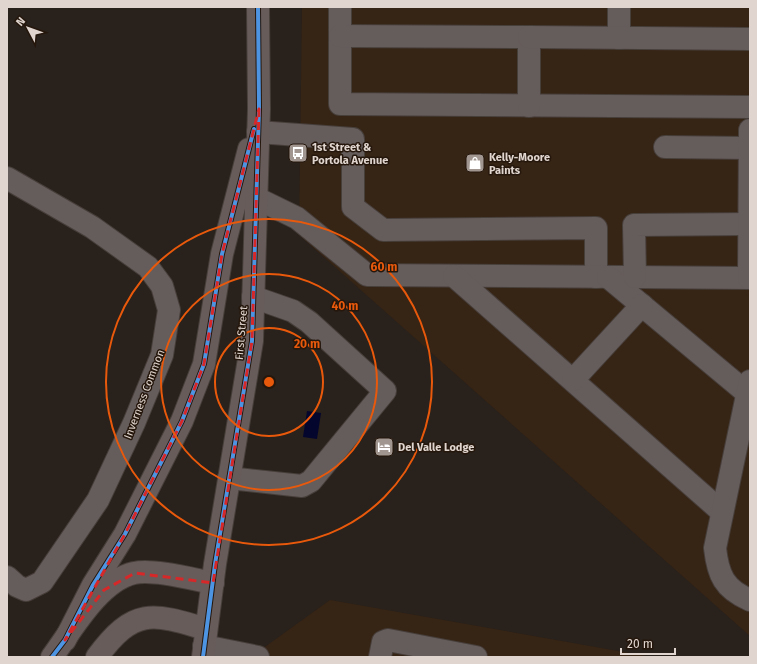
<svg xmlns="http://www.w3.org/2000/svg" width="757" height="664" font-family="'Fira Sans',sans-serif">
<rect width="100%" height="100%" fill="#29211b"/>
<g fill="#362415">
<polygon points="302,7 750,7 750,636 299,235"/>
<polygon points="330,600 652,657 251,657"/>
</g>
<polygon fill="#04062e" points="307,411 321,413 317,439 303,437"/>
<g fill="none" stroke-linecap="round" stroke-linejoin="round">
<defs>
<g id="minor">
<polyline points="340,7 340,104 750,107"/>
<polyline points="619,7 619,38"/>
<polyline points="340,36 529,37 529,106"/>
<polyline points="529,37 750,39"/>
<polyline points="258,132 353,139 353,207 383,230 596,228 596,277"/>
<polyline points="665,147 750,148"/>
<polyline points="7,178 92,227 148,267 162,286 169,310 162,355 134,423 98,500 42,582 26,590 17,586 7,577"/>
<polyline points="256,198 297,218 367,275 750,278"/>
<polyline points="454,276 722,512"/>
<polyline points="608,277 747,393"/>
<polyline points="635,277 634,225 750,224"/>
<polyline points="749,278 750,130"/>
<polyline points="573,380 642,305"/>
<path d="M 750,381 L 715,548 C 718,575 724,589 750,600"/>
<polyline points="229,478 302,486 311,481 385,391 309,322 293,311 253,297"/>
<polyline points="204,646 258,657"/>
<polyline points="380,657 383,642 388,640 476,657"/>
</g>
<g id="major">
<polyline points="65,640 93,585 125,534 182,421 204,364 222,254 249,149"/>
<path d="M 52,657 C 72,630 99,581 134,573 C 154,569 192,579 213,583"/>
<path d="M 97,657 C 134,607 152,613 206,629"/>
<polyline points="203,657 215,564 252,341 259,109 258,7"/>
</g>
</defs>
<use href="#minor" stroke="#463e39" stroke-width="24"/>
<use href="#major" stroke="#463e39" stroke-width="24"/>
<use href="#minor" stroke="#655c5c" stroke-width="22"/>
<use href="#major" stroke="#685c5b" stroke-width="22"/>
<defs>
<g id="cycleway">
<polyline points="52,657 65,640 93,585 125,534 182,421 204,364 222,254 254,129"/>
<polyline points="203,657 215,564 252,341 259,109 258,7"/>
</g>
</defs>
<use href="#cycleway" stroke="#25170c" stroke-width="6"/>
<use href="#cycleway" stroke="#4d94e3" stroke-width="4"/>
</g>
<path fill="none" stroke="#d62828" stroke-width="3" stroke-dasharray="8 5" stroke-linejoin="round" d="M 259,109 L 252,341 L 213,583 L 135,573 L 104,590 L 65,640 L 125,534 L 182,421 L 204,364 L 222,254 Z"/>
<g fill="none" stroke="#e8590c" stroke-width="2">
<circle cx="269" cy="382" r="54"/>
<circle cx="269" cy="382" r="108"/>
<circle cx="269" cy="382" r="163"/>
</g>
<defs>
<symbol id="bus-square" viewBox="-11 -11 22 22"><rect x="-9" y="-9" width="18" height="18" rx="4" fill="#a19790" stroke="#25170c"/><path d="M-5-6H5V4H4V6H2V4H-2V6H-4V4H-5ZM-3.5-4V0h7V-4ZM-3.5 1.2v1.5H-2V1.2ZM2 1.2v1.5H3.5V1.2Z" fill="#fff"/></symbol>
<symbol id="shop-square" viewBox="-11 -11 22 22"><rect x="-9" y="-9" width="18" height="18" rx="4" fill="#a19790" stroke="#25170c"/><path d="M-5-2.5h2.3a2.7 3.5 0 0 1 5.4 0H5L5.5 6h-11ZM-1.5-2.5h3a1.5 2.3 0 0 0-3 0Z" fill="#fff"/></symbol>
<symbol id="hotel-square" viewBox="-11 -11 22 22"><rect x="-9" y="-9" width="18" height="18" rx="4" fill="#a19790" stroke="#25170c"/><path d="M-6-4.5h1.5V1H6V5H4.5V3h-9V5H-6ZM-4 0a1.8 1.8 0 1 1 3.6 0ZM.5 0V-2.5h3Q6-2.5 6 0Z" fill="#fff"/></symbol>
</defs>
<g fill-rule="evenodd">
<use href="#bus-square" x="287" y="142" width="22" height="22"/>
<use href="#shop-square" x="464" y="152" width="22" height="22"/>
<use href="#hotel-square" x="373" y="436" width="22" height="22"/>
</g>
<g text-anchor="middle" stroke-width="3" stroke-linejoin="round" paint-order="stroke">
<g font-size="11" font-weight="bold" fill="#e1d6cf" stroke="#25170c" text-anchor="start">
<text x="312" y="151">1st Street &amp;<tspan x="312" dy="13">Portola Avenue</tspan></text>
<text x="489" y="161">Kelly-Moore<tspan x="489" dy="13">Paints</tspan></text>
<text x="398" y="451">Del Valle Lodge</text>
</g>
<g font-size="11" fill="#e1d6cf" stroke="#25170c">
<text transform="translate(241 333) rotate(-85)" y="4">First Street</text>
<text transform="translate(144 394) rotate(-69)" y="4">Inverness Common</text>
</g>
</g>
<circle cx="269" cy="382" r="6" fill="#e8590c" stroke="#25170c" stroke-width="2"/>
<g font-size="12" text-anchor="middle" font-weight="bold" fill="#e8590c" stroke="#25170c" stroke-width="3" stroke-linejoin="round" paint-order="stroke">
<text x="384" y="271">60 m</text>
<text x="345" y="310">40 m</text>
<text x="307" y="348">20 m</text>
</g>
<rect width="757" height="664" fill="none" stroke="#e1d6cf" stroke-width="16"/>
<g transform="translate(28 28) rotate(311)" stroke="#25170c" stroke-width="3" paint-order="stroke">
<path d="M0-3L7 15L0 10L-7 15Z" fill="#e1d6cf"/>
<text y="-6" font-size="11" font-weight="bold" text-anchor="middle" fill="#e1d6cf">N</text>
</g>
<path d="M621 648v6h54v-6" fill="none" stroke="#e1d6cf" stroke-width="2"/>
<text x="627" y="648" font-size="12" fill="#e1d6cf" stroke="#25170c" stroke-width="3" paint-order="stroke">20 m</text>
</svg>
